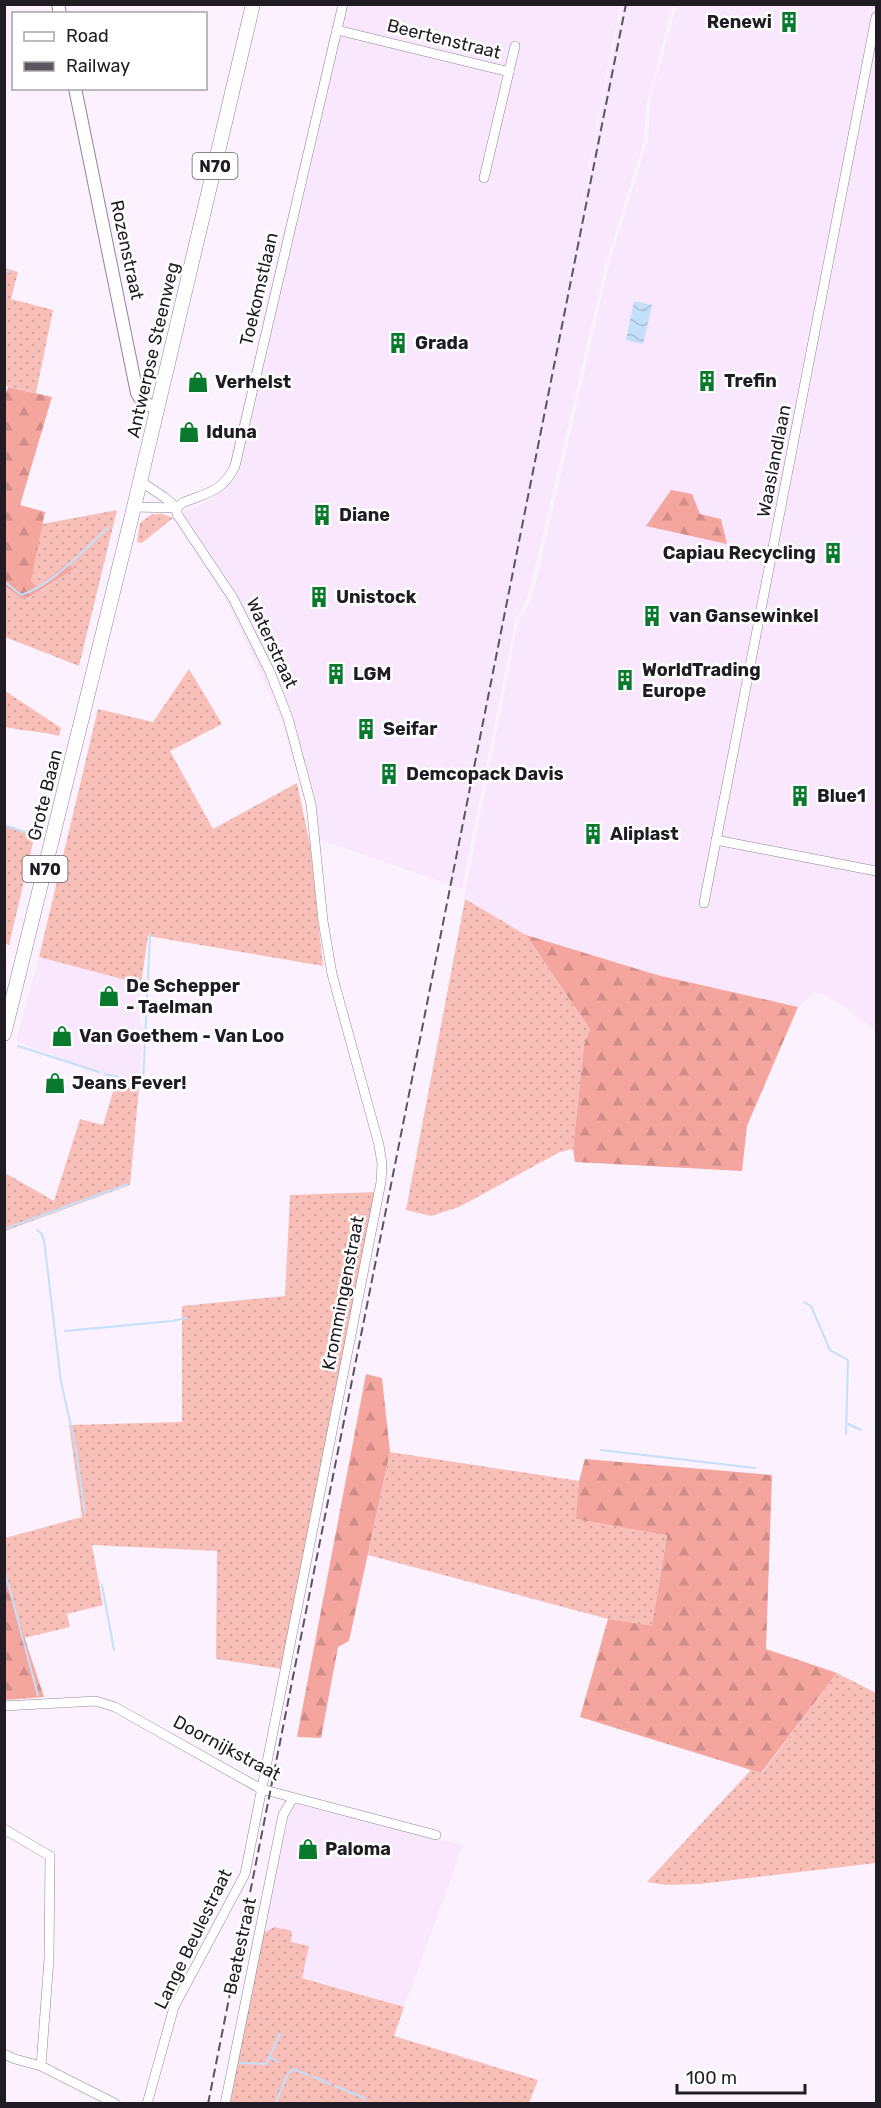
<svg xmlns="http://www.w3.org/2000/svg" width="881" height="2108" font-family="Rubik,sans-serif">
<defs>
<pattern id="grass-dots" width="8" height="8" patternUnits="userSpaceOnUse" patternTransform="scale(1.5)"><rect width="8" height="8" fill="#f8bfb8"/><path d="M2 2h.1M6 6h.1" fill="none" stroke="#d4a49e" stroke-width="1.8" stroke-linecap="round"/></pattern>
<pattern id="forest-firs" width="22" height="20" patternUnits="userSpaceOnUse" patternTransform="scale(1.5)"><rect width="22" height="20" fill="#f4a59d"/><path d="M5 1l3.5 6h-7zM16 11l3.5 6h-7z" fill="#d18d87"/></pattern>
<pattern id="water-waves" width="16" height="10" patternUnits="userSpaceOnUse" patternTransform="scale(1.5)"><rect width="16" height="10" fill="#c4dffa"/><path d="M0 5q4-4 8 0t8 0" fill="none" stroke="#a8bfd6"/></pattern>
</defs>
<rect width="100%" height="100%" fill="#fcf2ff"/>
<g fill="#f8e7fd">
<polygon points="337,5 620,5 572,251 622,5 673,5 646,106 644,141 605,267 539,552 526,602 516,618 462,889 313,837 301,785 281,719 226,600 172,518 213,498 226,477"/>
<polygon points="677,5 876,5 876,1031 835,1000 816,992 798,1007 657,975 526,935 464,898 517,627 520,618 531,601 533,595 609,264 648,139 651,96"/>
<polygon points="39,957 141,984 140,1026 144,1027 139,1089 16,1041"/>
<polygon points="291,1803 463,1845 404,2007 302,1977 290,1942 292,1931 275,1927 262,1934"/>
</g>
<g fill="url(#grass-dots)">
<polygon points="5,268 18,272 11,299 53,310 36,393 5,386"/>
<polygon points="117,510 79,666 5,637 4,587 26,600 74,569 68,563 38,587 31,581 42,524"/>
<polygon points="152,514 163,514 173,518 142,543 137,542 140,523"/>
<polygon points="189,669 222,724 170,751 213,829 297,783 310,845 323,966 148,936 141,984 39,957 98,709 153,722"/>
<path d="M 5,691 L 61,728 L 59,736 C 40,731 23,731 5,727 Z"/>
<polygon points="5,825 35,834 9,945 4,943"/>
<polygon points="465,899 526,935 590,1029 584,1045 573,1149 560,1152 459,1207 431,1216 406,1210"/>
<polygon points="116,1082 139,1089 130,1185 5,1231 5,1173 54,1201 80,1119 103,1125"/>
<polygon points="375,1192 282,1669 216,1659 217,1551 92,1545 103,1605 67,1614 70,1627 24,1638 6,1583 5,1583 5,1538 82,1517 69,1425 182,1422 182,1306 285,1296 290,1195"/>
<polygon points="390,1452 579,1481 577,1519 667,1534 652,1627 608,1619 368,1555"/>
<polygon points="837,1673 876,1693 876,1863 700,1884 666,1885 647,1882 751,1770 762,1773"/>
<polygon points="274,1927 292,1931 291,1942 309,1946 302,1978 404,2007 394,2036 538,2080 529,2103 228,2104 262,1934"/>
</g>
<g fill="url(#forest-firs)">
<polygon points="8,387 52,397 20,505 45,512 31,581 38,587 68,563 74,569 25,600 5,587 4,398"/>
<polygon points="671,490 692,494 700,514 721,519 727,544 646,526"/>
<polygon points="526,935 657,975 798,1007 747,1126 742,1171 575,1162 573,1149 584,1045 590,1029"/>
<polygon points="366,1374 382,1378 390,1452 349,1641 338,1647 321,1738 297,1737"/>
<polygon points="585,1459 772,1475 766,1649 837,1673 761,1773 580,1717 608,1619 652,1626 667,1535 576,1519 579,1481"/>
<polygon points="6,1582 44,1697 5,1700 4,1583"/>
</g>
<polygon fill="url(#water-waves)" points="634,301 652,305 643,344 626,340"/>
<g fill="none" stroke-linecap="round" stroke-linejoin="round">
<g stroke="#c4dffa" stroke-width="2">
<polyline points="4,271 9,272"/>
<path d="M 4,581 L 21,595 C 53,585 83,550 108,528"/>
<polyline points="4,825 33,835"/>
<polyline points="18,1046 99,1072"/>
<polyline points="105,1074 118,1077"/>
<polyline points="121,1079 143,1084 150,934"/>
<polyline points="4,1229 128,1184"/>
<polyline points="37,1230 41,1233 44,1240 61,1382 75,1443 85,1513"/>
<polyline points="804,1302 811,1306 830,1350 848,1360 846,1434"/>
<polyline points="65,1331 172,1321 186,1318"/>
<polyline points="848,1424 861,1430"/>
<polyline points="601,1450 755,1468"/>
<polyline points="4,1569 38,1695"/>
<polyline points="102,1585 114,1650"/>
<polyline points="270,2057 278,2062"/>
<polyline points="240,2063 266,2064 280,2034"/>
<polyline points="313,2077 330,2084"/>
<polyline points="335,2086 364,2098 365,2104"/>
<polyline points="275,2104 288,2074 293,2069 308,2075"/>
</g>
<defs>
<g id="street">
<polyline points="337,30 509,72"/>
<polyline points="484,178 515,46"/>
<polyline points="140,481 164,497 177,508"/>
<path d="M 134,507 L 177,508 L 182,503 C 206,493 223,492 235,466 L 343,4"/>
<polyline points="716,840 876,871"/>
<polyline points="704,903 876,17"/>
<polyline points="4,1706 96,1701 115,1707 261,1789 436,1835"/>
<polyline points="4,1829 50,1856 49,1959 41,2066"/>
<polyline points="4,2054 15,2059 41,2066 116,2104"/>
<polyline points="147,2104 174,2007 245,1874 381,1182 382,1164 379,1145 332,974 323,921 311,804 288,718 270,672 233,598 177,514 177,508"/>
<polyline points="225,2104 283,1815 293,1798"/>
</g>
<g id="secondary">
<polyline points="58,4 60,14"/>
<polyline points="75,88 137,393 143,403 158,408"/>
</g>
<polyline id="primary" points="4,1034 134,507 253,4"/>
</defs>
<use href="#street" stroke="#938497" stroke-width="10"/>
<use href="#secondary" stroke="#938497" stroke-width="14"/>
<use href="#primary" stroke="#938497" stroke-width="15"/>
<use href="#street" stroke="#fff" stroke-width="9"/>
<use href="#secondary" stroke="#fff" stroke-width="12"/>
<use href="#primary" stroke="#fff" stroke-width="14"/>
<polyline stroke="#5b555e" stroke-width="2" stroke-dasharray="9 4.5" stroke-linecap="butt" points="208,2104 626,4"/>
</g>
<defs>
<symbol id="building-bare" viewBox="-9 -9 18 18"><path d="M-4-6H4V6H1V3H-1V6H-4ZM-2.5-4.3h1.7v1.8h-1.7ZM.8-4.3h1.7v1.8H.8ZM-2.5-1h1.7V.8h-1.7ZM.8-1h1.7V.8H.8Z" fill="#09792e" stroke="#fff" stroke-width="2.5" paint-order="stroke"/></symbol>
<symbol id="shop-bare" viewBox="-9 -9 18 18"><path d="M-5-2.5h2.3a2.7 3.5 0 0 1 5.4 0H5L5.5 6h-11ZM-1.5-2.5h3a1.5 2.3 0 0 0-3 0Z" fill="#09792e" stroke="#fff" stroke-width="2.5" paint-order="stroke"/></symbol>
</defs>
<g fill-rule="evenodd">
<use href="#building-bare" x="774" y="7" width="30" height="30"/>
<use href="#building-bare" x="383" y="328" width="30" height="30"/>
<use href="#building-bare" x="692" y="366" width="30" height="30"/>
<use href="#shop-bare" x="183" y="367" width="30" height="30"/>
<use href="#shop-bare" x="174" y="417" width="30" height="30"/>
<use href="#building-bare" x="307" y="500" width="30" height="30"/>
<use href="#building-bare" x="818" y="538" width="30" height="30"/>
<use href="#building-bare" x="304" y="582" width="30" height="30"/>
<use href="#building-bare" x="637" y="601" width="30" height="30"/>
<use href="#building-bare" x="321" y="659" width="30" height="30"/>
<use href="#building-bare" x="610" y="665" width="30" height="30"/>
<use href="#building-bare" x="351" y="714" width="30" height="30"/>
<use href="#building-bare" x="374" y="759" width="30" height="30"/>
<use href="#building-bare" x="785" y="781" width="30" height="30"/>
<use href="#building-bare" x="578" y="819" width="30" height="30"/>
<use href="#shop-bare" x="94" y="981" width="30" height="30"/>
<use href="#shop-bare" x="47" y="1021" width="30" height="30"/>
<use href="#shop-bare" x="40" y="1068" width="30" height="30"/>
<use href="#shop-bare" x="293" y="1834" width="30" height="30"/>
</g>
<g text-anchor="middle" stroke-width="5" stroke-linejoin="round" paint-order="stroke">
<g fill="#fff" stroke="#646065" stroke-width="1.5">
<rect x="192.5" y="153" width="45" height="26" rx="4.5"/>
<rect x="22.5" y="856" width="45" height="26" rx="4.5"/>
</g>
<g font-size="16" font-weight="bold" fill="#211c23">
<text x="215" y="172">N70</text>
<text x="45" y="875">N70</text>
</g>
<g font-size="18" font-weight="bold" fill="#211c23" stroke="#fff" text-anchor="start">
<text x="772" y="28" text-anchor="end">Renewi</text>
<text x="415" y="349">Grada</text>
<text x="724" y="387">Trefin</text>
<text x="215" y="388">Verhelst</text>
<text x="206" y="438">Iduna</text>
<text x="339" y="521">Diane</text>
<text x="816" y="559" text-anchor="end">Capiau Recycling</text>
<text x="336" y="603">Unistock</text>
<text x="669" y="622">van Gansewinkel</text>
<text x="642" y="676">WorldTrading<tspan x="642" dy="21">Europe</tspan></text>
<text x="353" y="680">LGM</text>
<text x="383" y="735">Seifar</text>
<text x="406" y="780">Demcopack Davis</text>
<text x="817" y="802">Blue1</text>
<text x="610" y="840">Aliplast</text>
<text x="126" y="992">De Schepper<tspan x="126" dy="21">- Taelman</tspan></text>
<text x="79" y="1042">Van Goethem - Van Loo</text>
<text x="72" y="1089">Jeans Fever!</text>
<text x="325" y="1855">Paloma</text>
</g>
<g font-size="18" fill="#211c23" stroke="#fff">
<text transform="translate(444 39) rotate(14)" y="6">Beertenstraat</text>
<text transform="translate(127 250) rotate(78)" y="6">Rozenstraat</text>
<text transform="translate(259 289) rotate(-77)" y="6">Toekomstlaan</text>
<text transform="translate(153 350) rotate(-77)" y="6">Antwerpse Steenweg</text>
<text transform="translate(774 461) rotate(-79)" y="6">Waaslandlaan</text>
<text transform="translate(272 643) rotate(65)" y="6">Waterstraat</text>
<text transform="translate(45 795) rotate(-76)" y="6">Grote Baan</text>
<text transform="translate(343 1293) rotate(-79)" y="6">Krommingenstraat</text>
<text transform="translate(227 1748) rotate(28)" y="6">Doornijkstraat</text>
<text transform="translate(193 1939) rotate(-64)" y="6">Lange Beulestraat</text>
<text transform="translate(240 1946) rotate(-78)" y="6">Beatestraat</text>
</g>
</g>
<rect width="881" height="2108" fill="none" stroke="#211c23" stroke-width="12"/>
<rect x="12" y="12" width="195" height="78" fill="#ffffff" stroke="#a6a4a7" stroke-width="1.5"/>
<rect x="24" y="32" width="30" height="9" fill="#ffffff" stroke="#a6a4a7" stroke-width="1.5"/>
<text x="66" y="42" font-size="18" fill="#211c23">Road</text>
<rect x="24" y="62" width="30" height="9" fill="#5b555e" stroke="#a6a4a7" stroke-width="1.5"/>
<text x="66" y="72" font-size="18" fill="#211c23">Railway</text>
<path d="M677 2084v9h128v-9" fill="none" stroke="#211c23" stroke-width="3"/>
<text x="686" y="2084" font-size="18" fill="#211c23" stroke="#ffffff" stroke-width="4.5" paint-order="stroke">100 m</text>
</svg>
